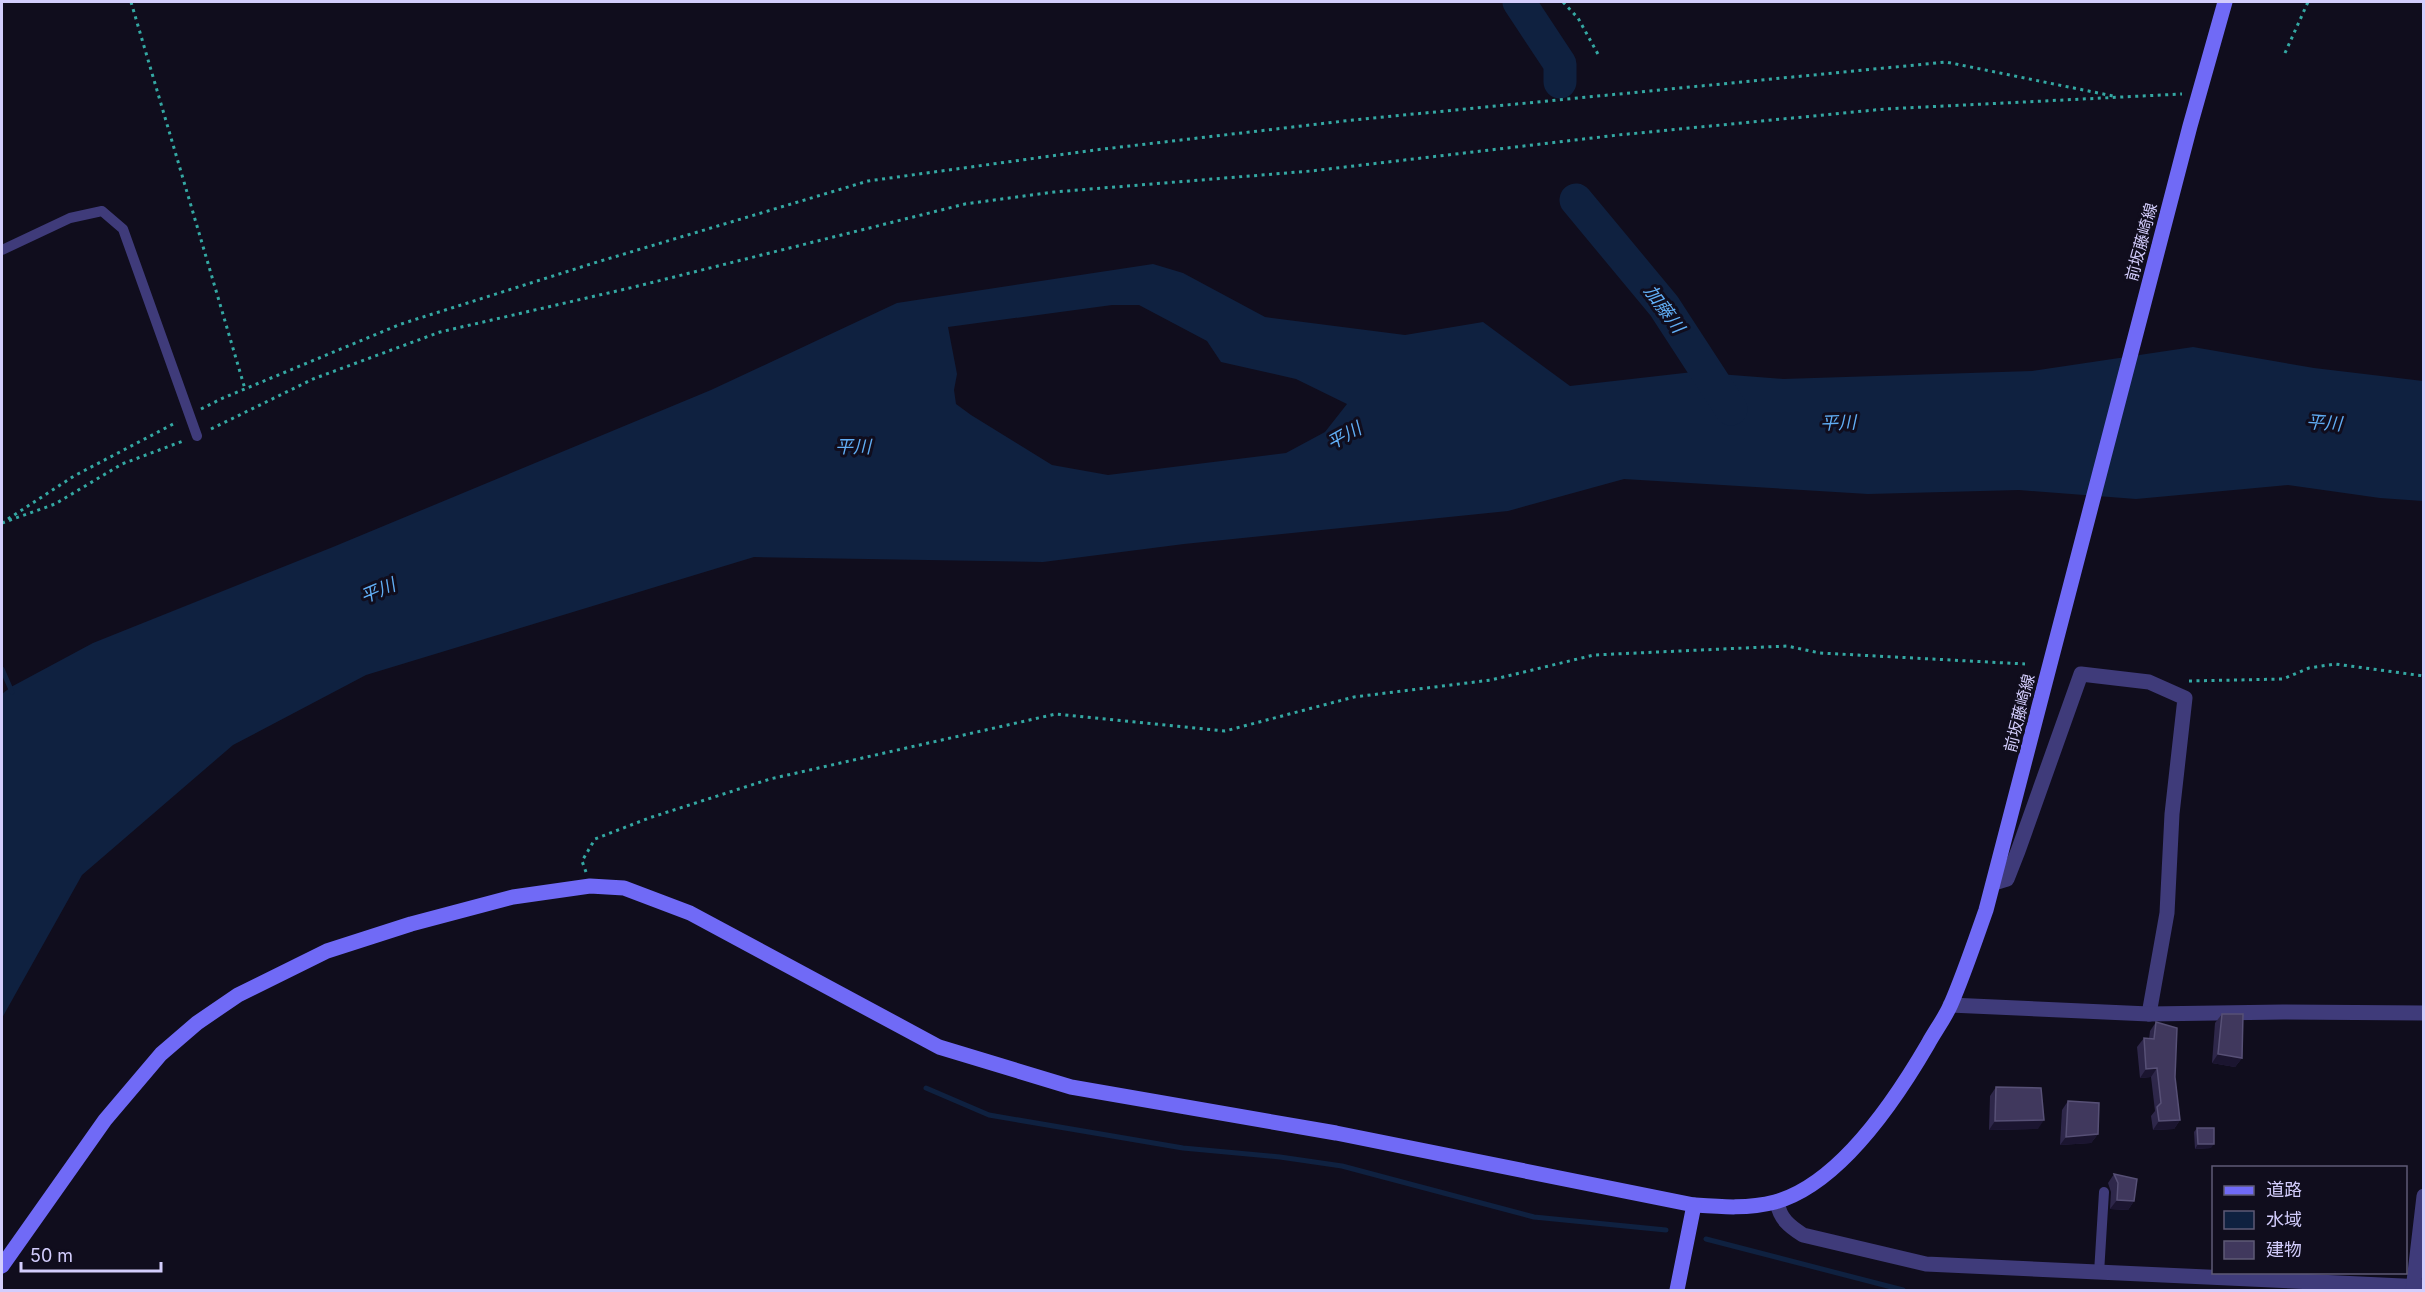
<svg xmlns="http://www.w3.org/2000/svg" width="2425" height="1292" font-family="Inter,'Noto Sans JP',sans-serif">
<rect width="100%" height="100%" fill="#100d1d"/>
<path fill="#0f2140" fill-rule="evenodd" d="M 1153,264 L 1183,273 L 1265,317 L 1405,335 L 1483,322 L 1570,386 L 1693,372 L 1783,379 L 2032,371 L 2193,347 L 2314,368 L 2423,381 L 2423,501 L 2380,498 L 2288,485 L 2136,499 L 2019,490 L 1868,494 L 1624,479 L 1508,511 L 1184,544 L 1043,562 L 754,557 L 366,675 L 233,745 L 82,875 L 2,1018 L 2,694 L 11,687 L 93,643 L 333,547 L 711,390 L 897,303 ZM 1112,305 L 1139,305 L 1207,341 L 1221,362 L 1296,379 L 1347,404 L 1325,432 L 1286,453 L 1108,475 L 1052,465 L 971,415 L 956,404 L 954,390 L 957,374 L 948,327 Z"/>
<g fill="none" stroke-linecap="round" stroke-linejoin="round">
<g stroke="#0f2140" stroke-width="5">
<polyline points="2,669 12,692"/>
<polyline points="926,1088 989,1115 1183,1148 1280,1157 1342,1166 1534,1217 1666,1230"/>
<polyline points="1706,1239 1903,1290"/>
</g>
<g stroke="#0f2140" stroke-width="33">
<polyline points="1519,2 1560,64 1560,82"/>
<polyline points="1576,200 1664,306 1731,409"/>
</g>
<g stroke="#34a8a3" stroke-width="3" stroke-dasharray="3 4.5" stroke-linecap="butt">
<polyline points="131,2 245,389"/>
<polyline points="1563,2 1578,18 1599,56"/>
<polyline points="2285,53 2308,2"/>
<polyline points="201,409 223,398 401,324 594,263 868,181 1095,150 1353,120 1946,62 2113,96"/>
<polyline points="211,429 313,379 440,332 634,287 965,204 1054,192 1311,171 1618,135 1885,109 2182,94"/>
<polyline points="8,519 74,476 177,422"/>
<polyline points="2,523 55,504 122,464 183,441"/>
<polyline points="2189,681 2283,679 2309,668 2335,664 2424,676"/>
<polyline points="586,872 582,861 595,839 649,818 770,779 1056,714 1225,731 1354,697 1491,680 1594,655 1787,646 1820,653 2025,664"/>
</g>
<g stroke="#3f3b7a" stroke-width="10">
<polyline points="2,250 70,218 102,211 123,229 197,436"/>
<polyline points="2099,1273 2104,1192"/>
</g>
<g stroke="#3f3b7a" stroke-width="15">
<polyline points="1994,883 2007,879 2018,851 2081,674 2149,682 2185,698 2172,814 2167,913 2149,1014"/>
<polyline points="1950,1005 2149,1014 2283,1012 2424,1013"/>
<path d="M 1777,1202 C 1780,1219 1789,1226 1803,1235 L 1926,1264 L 2424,1287"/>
<polyline points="2413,1290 2424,1196"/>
</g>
<g stroke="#706af6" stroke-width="15">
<path d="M 2,1266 L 105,1120 L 161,1054 L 197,1023 L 238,995 L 327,951 L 411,924 L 513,897 L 590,886 L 624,888 L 690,913 L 939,1047 L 1071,1087 L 1336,1133 L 1694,1205 C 1722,1207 1748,1209 1775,1202 C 1840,1184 1896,1099 1928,1044 C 1935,1031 1945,1018 1951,1004 C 1964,974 1975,941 1986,910 L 2190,126 L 2225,2"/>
<polyline points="1677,1290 1694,1205"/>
</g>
</g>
<g fill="#2e274a">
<polygon points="2222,1014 2242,1058 2235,1067 2212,1063 2215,1023"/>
<polygon points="2156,1022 2175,1077 2180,1120 2174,1129 2153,1130 2151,1116 2155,1111 2151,1077 2140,1078 2137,1047 2144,1038 2149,1039 2150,1031"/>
<polygon points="1996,1087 2038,1129 1989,1130 1990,1096"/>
<polygon points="2068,1101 2098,1134 2091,1143 2060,1145 2062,1110"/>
<polygon points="2197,1128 2211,1148 2195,1149 2194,1132"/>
<polygon points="2114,1174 2134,1201 2128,1210 2110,1209 2111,1192 2108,1183"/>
</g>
<g fill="#1b1530">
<polygon points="2218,1054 2242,1058 2235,1067 2212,1063"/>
<polygon points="2157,1068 2151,1077 2140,1078 2146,1069"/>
<polygon points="2044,1120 2038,1129 1989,1130 1995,1121"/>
<polygon points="2180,1120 2174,1129 2153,1130 2159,1121"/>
<polygon points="2098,1134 2091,1143 2060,1145 2066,1137"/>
<polygon points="2198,1144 2214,1144 2211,1148 2195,1149"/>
<polygon points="2117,1200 2134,1201 2128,1210 2110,1209"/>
</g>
<g fill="#40385d" stroke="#575076" stroke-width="1.5">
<polygon points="2222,1014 2243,1014 2242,1058 2218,1054"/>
<polygon points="2156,1022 2177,1028 2175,1077 2180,1120 2159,1121 2157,1107 2161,1103 2157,1068 2146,1069 2144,1038 2154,1039"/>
<polygon points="1996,1087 2041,1088 2044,1120 1995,1121"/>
<polygon points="2068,1101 2099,1103 2098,1134 2066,1137"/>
<polygon points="2197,1128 2214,1128 2214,1144 2198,1144"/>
<polygon points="2114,1174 2137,1179 2134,1201 2117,1200 2118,1183"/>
</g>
<g text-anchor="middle" stroke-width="6" stroke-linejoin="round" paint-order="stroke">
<g font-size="16" fill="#d3cdfc" stroke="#100d1d">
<text transform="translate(2141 242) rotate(-75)" y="6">前坂藤崎線</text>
<text transform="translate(2019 713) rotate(-76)" y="6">前坂藤崎線</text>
</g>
<g font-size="18" font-style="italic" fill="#61aef5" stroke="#100d1d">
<text transform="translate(1664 309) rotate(54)" y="6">加藤川</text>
<text transform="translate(1838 423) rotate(-2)" y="6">平川</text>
<text transform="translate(2324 423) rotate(4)" y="6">平川</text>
<text transform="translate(1344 436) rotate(-29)" y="6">平川</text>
<text x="853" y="453">平川</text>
<text transform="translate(378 591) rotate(-23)" y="6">平川</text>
</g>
</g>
<rect width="2425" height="1292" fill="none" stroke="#d3cdfc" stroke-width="6"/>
<rect x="2212" y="1166" width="195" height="108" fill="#100d1d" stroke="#5e5a76" stroke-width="1.5"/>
<rect x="2224" y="1186" width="30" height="9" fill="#706af6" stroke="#5e5a76" stroke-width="1.5"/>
<text x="2266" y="1196" font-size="18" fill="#d3cdfc">道路</text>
<rect x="2224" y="1211" width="30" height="18" fill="#0f2140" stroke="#5e5a76" stroke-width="1.5"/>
<text x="2266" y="1226" font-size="18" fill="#d3cdfc">水域</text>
<rect x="2224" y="1241" width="30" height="18" fill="#40385d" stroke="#5e5a76" stroke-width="1.5"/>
<text x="2266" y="1256" font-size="18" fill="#d3cdfc">建物</text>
<path d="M21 1262v9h140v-9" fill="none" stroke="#d3cdfc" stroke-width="3"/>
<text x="30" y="1262" font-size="18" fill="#d3cdfc" stroke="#100d1d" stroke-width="4.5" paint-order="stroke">50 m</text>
</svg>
